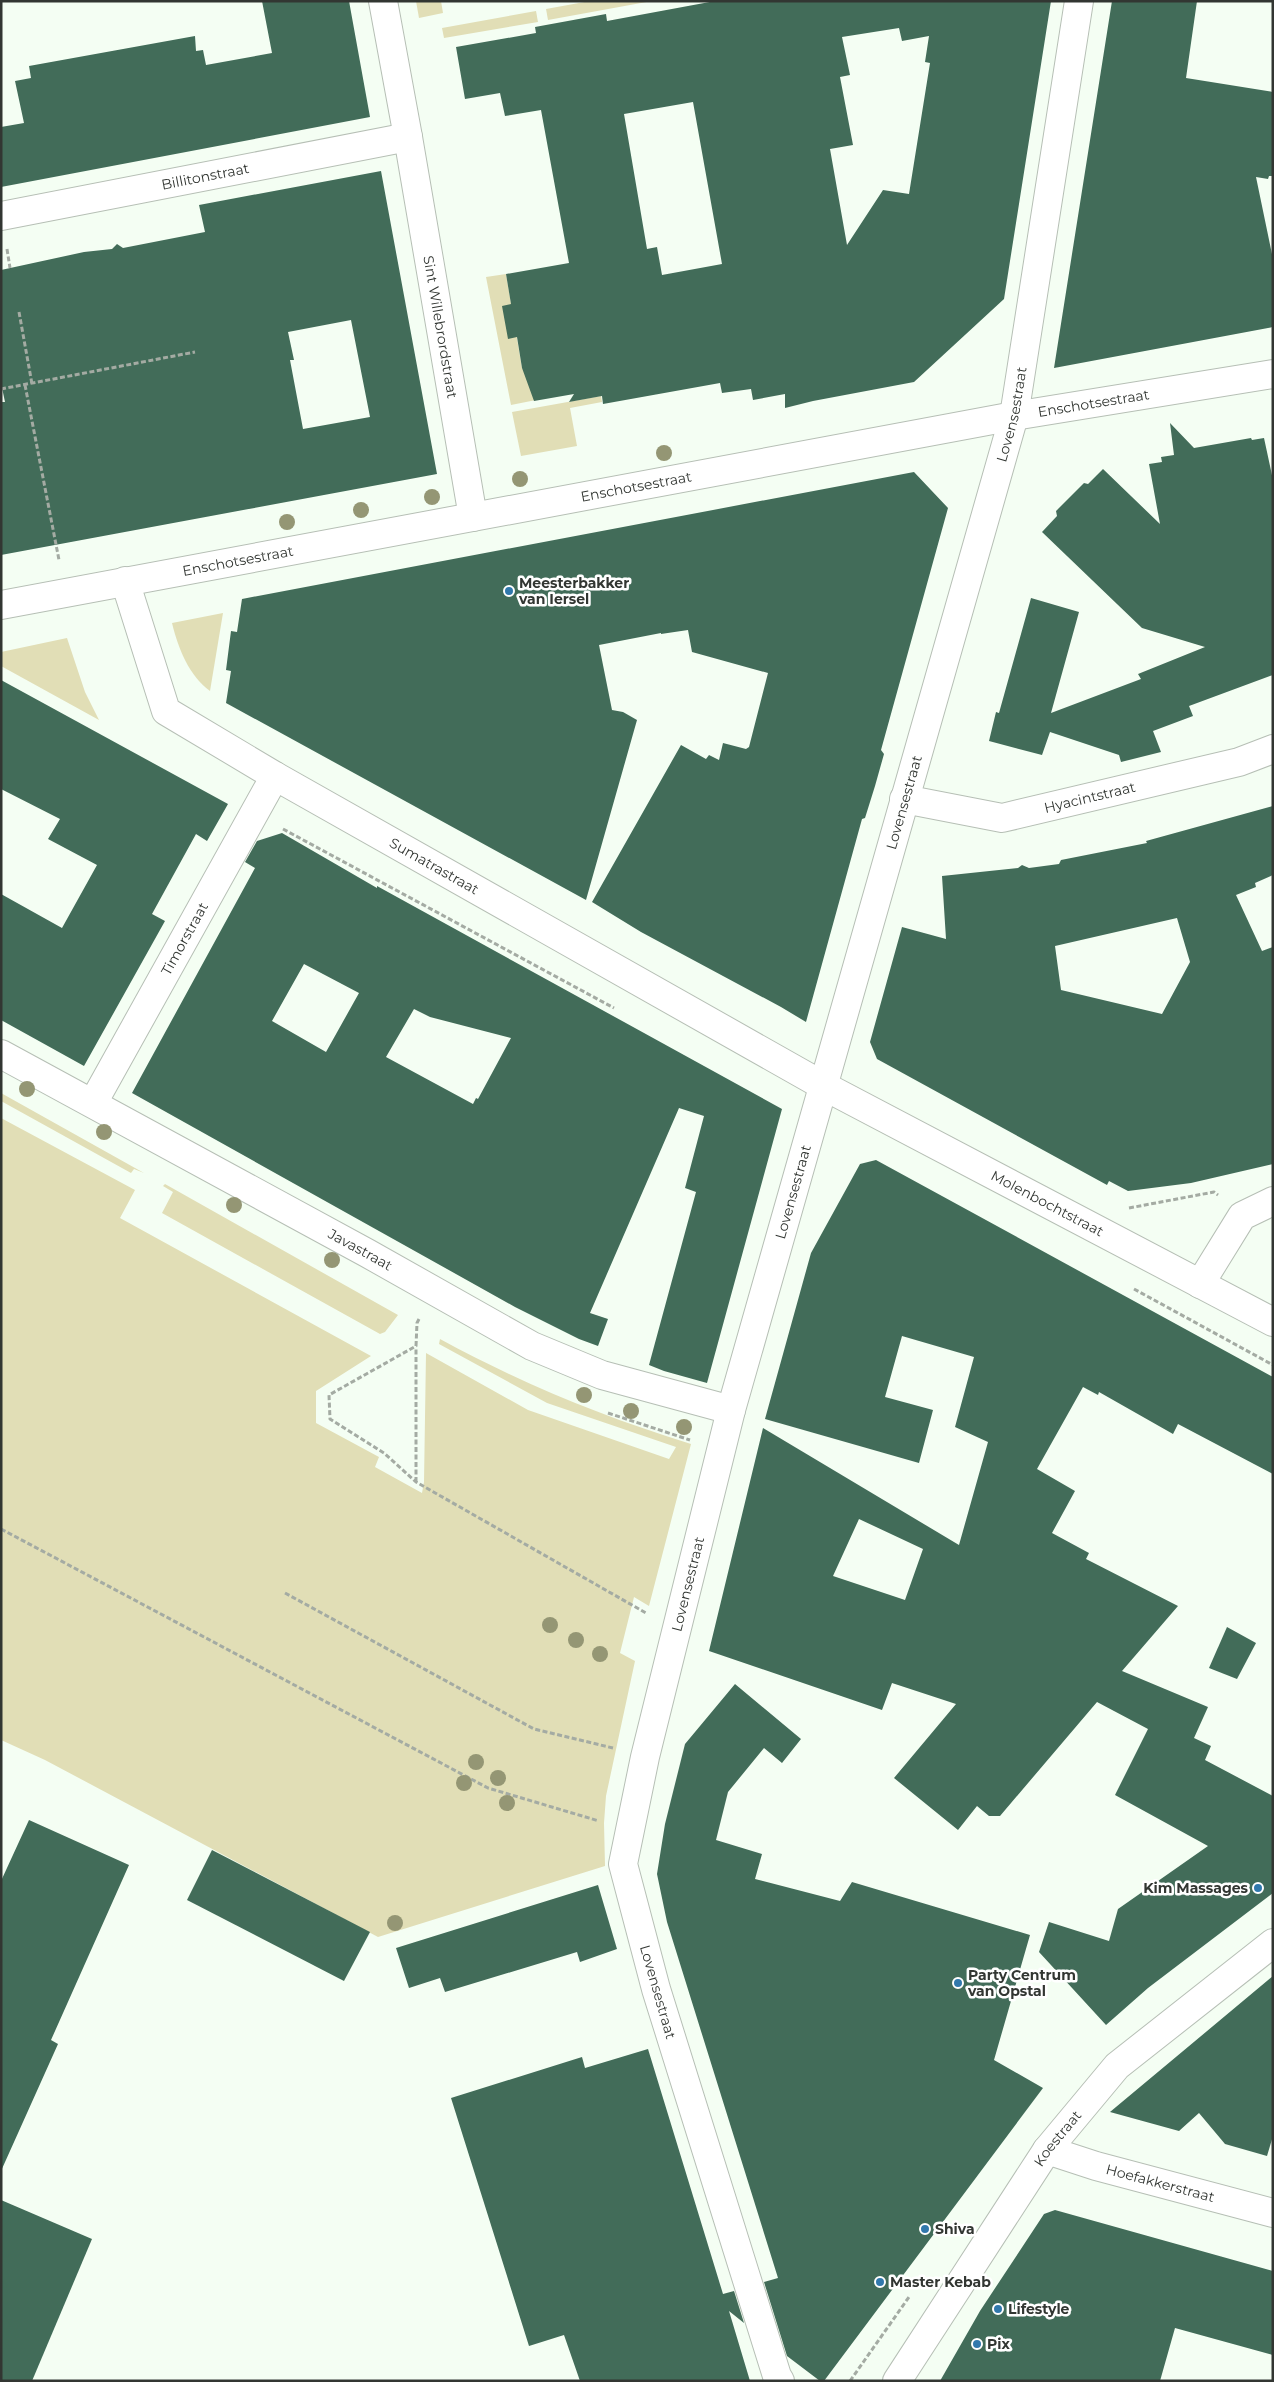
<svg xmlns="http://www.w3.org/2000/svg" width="1274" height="2382" font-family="Montserrat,sans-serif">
<rect width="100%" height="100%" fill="#f4fef3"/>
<g fill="#e1deb6">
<polygon points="416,1 441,1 443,13 419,18"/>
<polygon points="590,1 652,1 548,20 546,9"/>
<polygon points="536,11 538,22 444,38 442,28"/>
<polygon points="506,274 522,368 541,399 511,405 486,277"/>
<polygon points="601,396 602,402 570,408 577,446 521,456 512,412"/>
<path d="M 223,613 L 210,691 C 189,676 178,648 172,623 Z"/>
<polygon points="67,638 85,692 99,720 1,666 1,652"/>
<polygon points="1,1093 144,1173 134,1169 131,1173 1,1101"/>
<path d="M 1,1118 L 135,1190 L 120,1218 L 371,1356 L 316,1391 L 316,1423 L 379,1457 L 375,1467 L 422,1493 L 424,1482 L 426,1353 L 528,1410 L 669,1459 L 676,1447 L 547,1403 L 439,1344 L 440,1339 C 523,1384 601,1416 691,1444 L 649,1606 L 634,1597 L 620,1653 L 635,1661 L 606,1796 L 604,1823 L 605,1866 L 378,1937 L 45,1760 L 1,1740 Z"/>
<polygon points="165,1184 398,1315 385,1332 380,1334 162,1213 173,1192 163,1186"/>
</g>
<g fill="#426c59" fill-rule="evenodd">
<polygon points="262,1 349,1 370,117 1,187 1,127 24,123 15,81 31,78 29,66 195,36 196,51 203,50 206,65 272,53"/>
<path d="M 715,1 L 1051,1 L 1004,299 L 914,382 L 813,401 L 785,408 L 785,394 L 753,400 L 751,389 L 722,393 L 720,383 L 603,404 L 602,396 L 569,402 L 574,394 L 534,401 L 522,368 L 517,337 L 508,339 L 502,306 L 511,304 L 506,274 L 569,263 L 541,110 L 505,116 L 500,93 L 465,99 L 456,47 L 536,33 L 535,27 L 606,14 L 607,21 ZM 899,28 L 902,41 L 929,36 L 925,62 L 930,63 L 909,194 L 883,190 L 847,245 L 830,149 L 853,145 L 840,77 L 850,75 L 842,37 ZM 693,102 L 722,264 L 662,275 L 657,247 L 647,249 L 624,114 Z"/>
<polygon points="1112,1 1197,1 1186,78 1273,92 1273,176 1269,176 1268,179 1256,177 1273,259 1273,327 1054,368"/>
<path d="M 381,171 L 437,474 L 1,555 L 1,402 L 5,402 L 1,383 L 1,270 L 84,252 L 112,249 L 117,244 L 123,248 L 205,232 L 199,205 ZM 351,320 L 370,417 L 303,429 L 290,360 L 294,360 L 288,332 Z"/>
<polygon points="1170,423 1194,448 1251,438 1252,440 1264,438 1273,480 1273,675 1189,706 1193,716 1153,731 1161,752 1121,762 1119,755 1050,732 1042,755 989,741 996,712 999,713 1031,598 1079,612 1051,713 1141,679 1138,674 1205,647 1142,628 1042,532 1057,516 1056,511 1084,483 1088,484 1103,469 1160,524 1149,464 1162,462 1161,457 1174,455"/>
<polygon points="914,472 948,508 881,750 884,754 875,786 865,818 862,819 806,1022 781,1007 641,932 592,902 681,745 706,759 709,755 719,760 723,743 746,749 749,747 768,673 692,652 688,630 661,634 661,633 599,645 612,710 623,712 637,720 586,900 226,703 231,671 226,670 231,631 237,632 242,599"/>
<polygon points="1,680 228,804 207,841 196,834 152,914 165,921 84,1066 1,1020 1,894 62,928 97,865 48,839 60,819 1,789"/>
<path d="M 1273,806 L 1273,875 L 1255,883 L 1256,887 L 1236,895 L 1262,951 L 1273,947 L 1273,1164 L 1191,1183 L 1128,1191 L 1109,1181 L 1107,1185 L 877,1059 L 870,1042 L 902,927 L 946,939 L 942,876 L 1018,868 L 1022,865 L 1029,868 L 1059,864 L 1061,860 L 1147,843 L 1146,841 ZM 1177,918 L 1190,962 L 1162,1014 L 1061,990 L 1055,946 Z"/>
<path d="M 282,833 L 377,888 L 377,886 L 782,1109 L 707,1383 L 664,1371 L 649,1365 L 696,1192 L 685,1188 L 704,1116 L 679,1108 L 590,1313 L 608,1319 L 598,1346 L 579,1339 L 515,1307 L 132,1093 L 255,868 L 245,862 L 257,841 ZM 304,964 L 359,993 L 326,1052 L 272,1021 ZM 414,1009 L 430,1017 L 511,1038 L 478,1099 L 476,1098 L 473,1104 L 386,1057 Z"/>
<path d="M 876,1160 L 1273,1377 L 1273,1474 L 1178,1424 L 1173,1434 L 1099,1392 L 1098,1395 L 1083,1387 L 1037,1469 L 1075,1491 L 1052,1533 L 1089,1553 L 1086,1559 L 1178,1606 L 1122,1671 L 1208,1707 L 1194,1738 L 1211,1746 L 1205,1760 L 1273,1796 L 1273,1893 L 1148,1988 L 1106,2025 L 1039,1952 L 1049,1922 L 1109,1941 L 1118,1909 L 1208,1846 L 1115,1795 L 1148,1729 L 1097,1702 L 1000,1816 L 989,1816 L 977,1806 L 958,1830 L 894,1778 L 956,1704 L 892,1683 L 882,1710 L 709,1651 L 763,1428 L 959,1545 L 988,1442 L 955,1427 L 974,1357 L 902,1336 L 885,1397 L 933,1410 L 919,1463 L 765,1419 L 811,1253 L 860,1164 ZM 859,1519 L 923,1549 L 905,1600 L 833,1576 Z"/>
<polygon points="1227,1627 1256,1643 1237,1679 1209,1668"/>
<polygon points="735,1684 801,1739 782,1763 764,1748 728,1792 716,1840 762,1854 755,1879 840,1901 852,1882 1030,1935 994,2060 1043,2088 824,2381 820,2381 787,2356 764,2282 778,2278 667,1922 657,1874 665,1824 685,1744"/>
<polygon points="29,1820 129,1865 51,2040 58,2044 1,2171 1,1881"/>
<polygon points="212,1850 370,1932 344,1981 187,1900"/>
<polygon points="598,1885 617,1949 580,1962 577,1952 445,1992 440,1978 409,1988 396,1948"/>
<polygon points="1273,1976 1273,2136 1267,2156 1225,2144 1199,2113 1179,2131 1110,2112"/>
<polygon points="648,2049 723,2294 734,2291 744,2323 729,2311 750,2381 580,2381 564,2335 529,2346 451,2098 582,2057 585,2068"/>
<polygon points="1,2200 92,2239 32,2381 1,2381"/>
<polygon points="1055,2210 1273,2271 1273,2355 1175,2328 1160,2381 940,2381 980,2311 1044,2214"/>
</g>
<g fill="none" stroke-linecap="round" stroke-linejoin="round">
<defs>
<g id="street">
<path id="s1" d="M 383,1 L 408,137 L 473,517"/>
<path id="s2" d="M 1,216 L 408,137"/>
<path id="s3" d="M 125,581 L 166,711 L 275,776 L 822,1085 L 1273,1322"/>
<path id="s4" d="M 1,605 L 1014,416 L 1273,374"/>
<path id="s5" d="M 904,799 L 1002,818 L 1239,762 L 1273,749"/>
<path id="s6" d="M 1,1054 L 367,1253 L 532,1346 L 602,1375 L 731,1410"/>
<path id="s7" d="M 93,1103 L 275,776"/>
<polyline points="1200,1284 1242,1216 1273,1201"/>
<path id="s8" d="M 1047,2150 L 1096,2166 L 1273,2213"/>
<path id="s9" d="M 780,2381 L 777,2376 L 656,1989 L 623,1864 L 645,1757 L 731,1410 L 1014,416 L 1079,1"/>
<path id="s10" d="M 897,2381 L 1047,2150 L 1117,2066 L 1273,1943"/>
</g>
</defs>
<use href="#street" stroke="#b6bfb5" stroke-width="30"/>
<g stroke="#a4aba3" stroke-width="3" stroke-dasharray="5 2.5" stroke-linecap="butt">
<polyline points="7,249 10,268"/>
<polyline points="19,312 32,384"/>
<polyline points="25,385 59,560"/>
<polyline points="1,389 195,352"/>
<polyline points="283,829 614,1008"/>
<polyline points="1129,1208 1214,1192 1218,1195"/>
<polyline points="1134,1289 1273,1365"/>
<polyline points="419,1319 417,1323 416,1346 329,1395 330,1419 384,1453 416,1482 646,1613"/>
<polyline points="608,1413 690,1440"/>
<polyline points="416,1482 416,1347"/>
<polyline points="1,1529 488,1788 599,1821"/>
<polyline points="285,1593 534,1729 613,1748"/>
<polyline points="850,2381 909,2297"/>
</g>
<use href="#street" stroke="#fff" stroke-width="28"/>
</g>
<g fill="#949674">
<circle cx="664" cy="453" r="8"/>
<circle cx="520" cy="479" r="8"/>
<circle cx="432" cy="497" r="8"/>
<circle cx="361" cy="510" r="8"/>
<circle cx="287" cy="522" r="8"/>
<circle cx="27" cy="1089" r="8"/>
<circle cx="104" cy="1132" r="8"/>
<circle cx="234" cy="1205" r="8"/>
<circle cx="332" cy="1260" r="8"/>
<circle cx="584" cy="1395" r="8"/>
<circle cx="631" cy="1411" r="8"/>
<circle cx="684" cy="1427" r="8"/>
<circle cx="550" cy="1625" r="8"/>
<circle cx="576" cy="1640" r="8"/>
<circle cx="600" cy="1654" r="8"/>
<circle cx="476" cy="1762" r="8"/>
<circle cx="498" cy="1778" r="8"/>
<circle cx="464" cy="1783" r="8"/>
<circle cx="507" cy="1803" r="8"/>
<circle cx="395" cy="1923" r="8"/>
</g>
<g fill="#3178ac" stroke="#fff" stroke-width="2">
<circle cx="509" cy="591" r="5"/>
<circle cx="1258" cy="1888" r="5"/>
<circle cx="958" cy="1983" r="5"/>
<circle cx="925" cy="2229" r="5"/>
<circle cx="880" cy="2282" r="5"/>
<circle cx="998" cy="2309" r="5"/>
<circle cx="977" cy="2344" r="5"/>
</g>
<g text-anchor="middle" stroke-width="5" stroke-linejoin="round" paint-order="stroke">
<g font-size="14" fill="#323632" stroke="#fff">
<text dy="5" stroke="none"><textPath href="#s2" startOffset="208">Billitonstraat</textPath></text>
<text dy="5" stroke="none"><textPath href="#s1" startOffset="331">Sint Willebrordstraat</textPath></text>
<text dy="5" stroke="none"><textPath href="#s4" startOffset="1111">Enschotsestraat</textPath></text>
<text dy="5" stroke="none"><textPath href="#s9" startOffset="2042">Lovensestraat</textPath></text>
<text dy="5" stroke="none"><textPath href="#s4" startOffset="646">Enschotsestraat</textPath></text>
<text dy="5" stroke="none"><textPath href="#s4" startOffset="241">Enschotsestraat</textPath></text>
<text dy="5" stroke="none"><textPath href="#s5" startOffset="190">Hyacintstraat</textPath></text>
<text dy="5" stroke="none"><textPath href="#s9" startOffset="1639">Lovensestraat</textPath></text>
<text dy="5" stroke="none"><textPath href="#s3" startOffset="446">Sumatrastraat</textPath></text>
<text dy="5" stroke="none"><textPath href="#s7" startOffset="188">Timorstraat</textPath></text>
<text dy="5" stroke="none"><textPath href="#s9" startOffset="1234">Lovensestraat</textPath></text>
<text dy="5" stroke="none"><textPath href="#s3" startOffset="1146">Molenbochtstraat</textPath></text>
<text dy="5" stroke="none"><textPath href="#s6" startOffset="409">Javastraat</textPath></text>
<text dy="5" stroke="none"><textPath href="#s9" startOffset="828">Lovensestraat</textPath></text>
<text transform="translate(658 1992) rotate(74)" y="5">Lovensestraat</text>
<text dy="5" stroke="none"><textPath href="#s10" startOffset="291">Koestraat</textPath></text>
<text dy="5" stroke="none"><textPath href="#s8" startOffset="118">Hoefakkerstraat</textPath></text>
</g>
<g font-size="14" font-weight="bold" fill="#323632" stroke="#fff" text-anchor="start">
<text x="519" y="588">Meesterbakker<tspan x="519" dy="16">van Iersel</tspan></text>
<text x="1248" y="1893" text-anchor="end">Kim Massages</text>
<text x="968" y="1980">Party Centrum<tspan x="968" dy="16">van Opstal</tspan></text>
<text x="935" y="2234">Shiva</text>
<text x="890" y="2287">Master Kebab</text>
<text x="1008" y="2314">Lifestyle</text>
<text x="987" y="2349">Pix</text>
</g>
</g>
<rect width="1274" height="2382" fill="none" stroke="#323632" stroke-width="5"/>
</svg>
